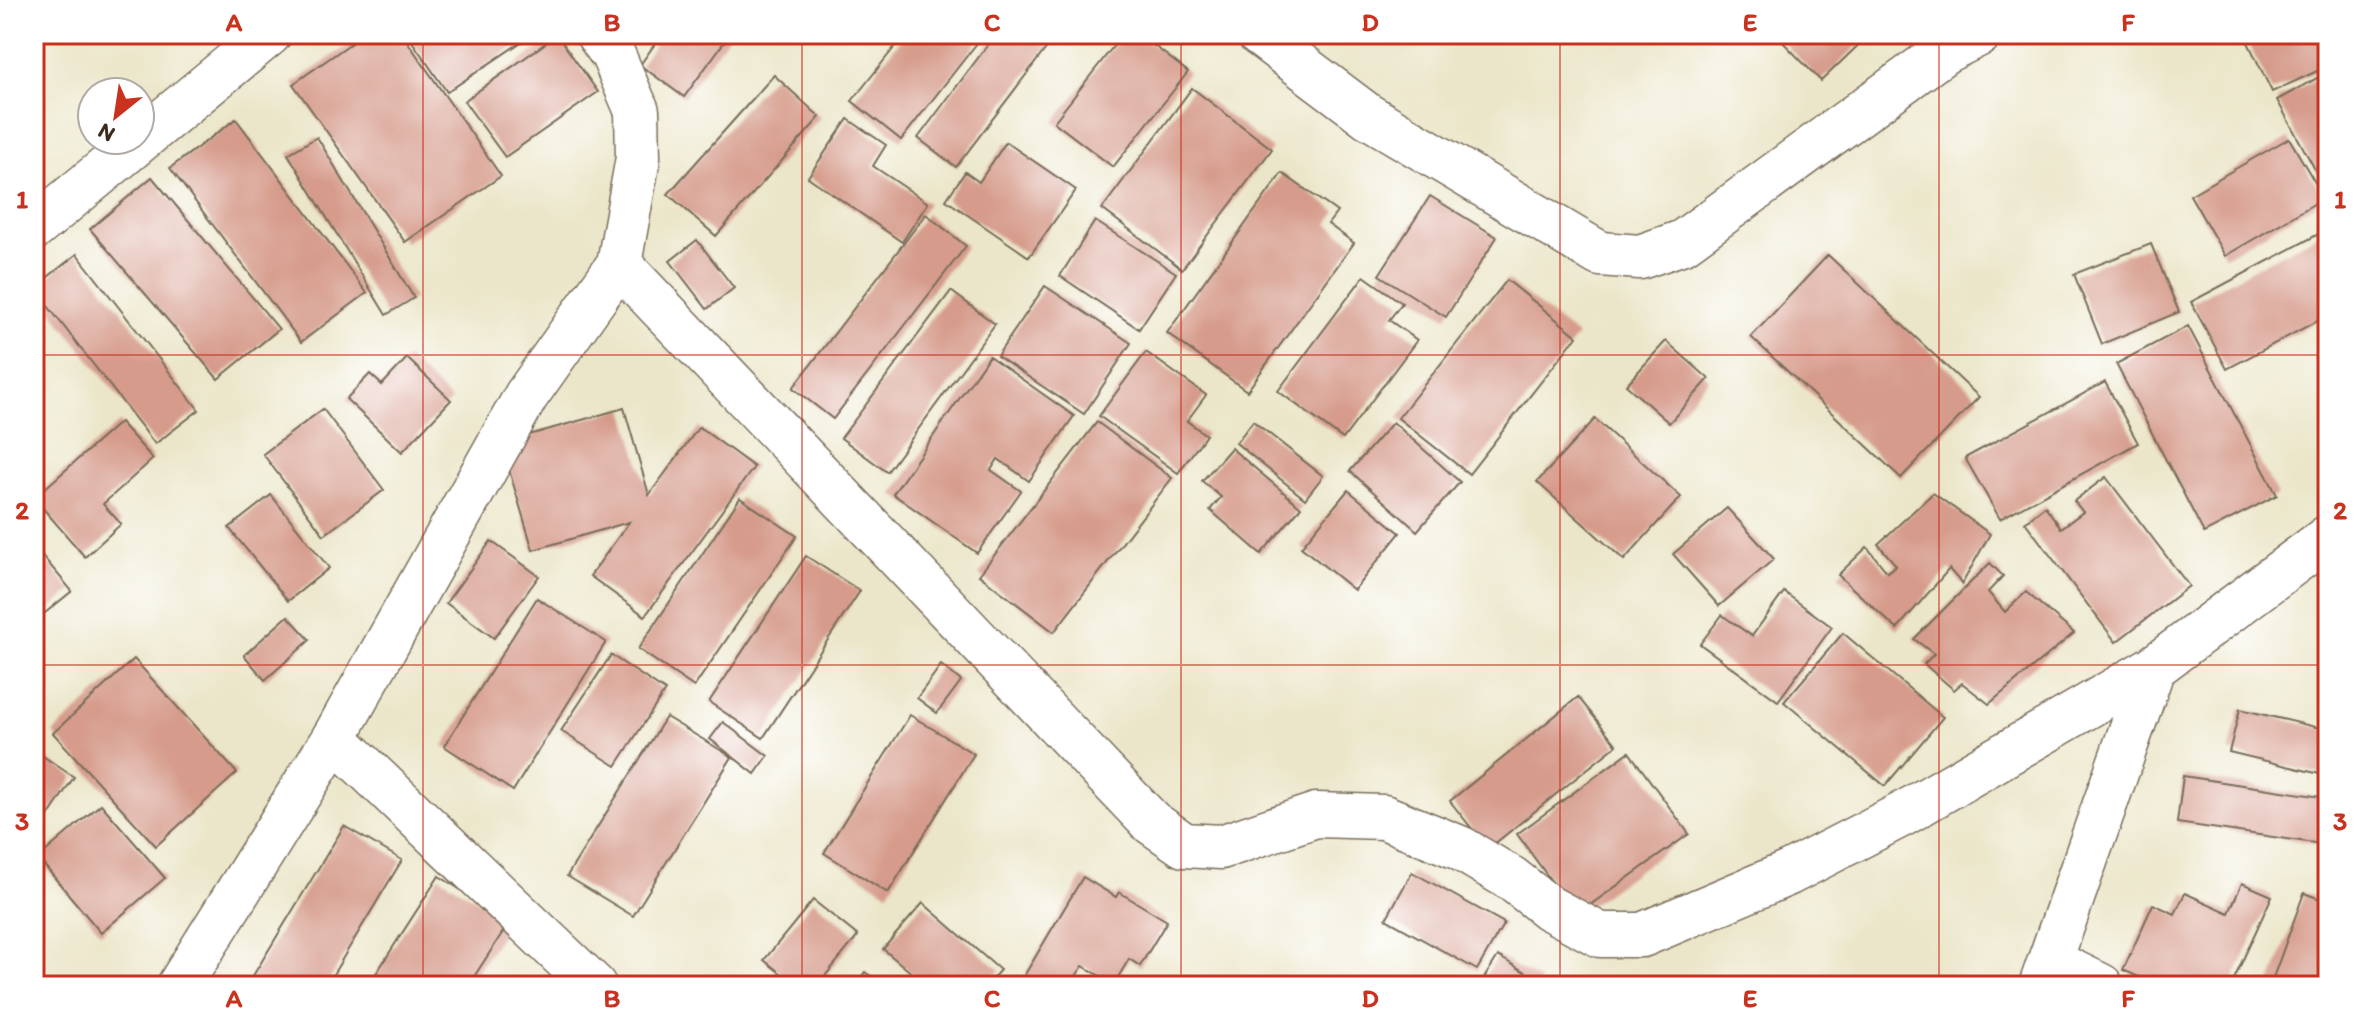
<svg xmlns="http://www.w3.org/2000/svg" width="2362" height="1020" font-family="Itim,sans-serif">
<rect width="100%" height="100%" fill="#fff"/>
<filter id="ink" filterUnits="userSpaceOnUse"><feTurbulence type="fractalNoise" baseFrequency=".0125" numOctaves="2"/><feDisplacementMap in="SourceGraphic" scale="16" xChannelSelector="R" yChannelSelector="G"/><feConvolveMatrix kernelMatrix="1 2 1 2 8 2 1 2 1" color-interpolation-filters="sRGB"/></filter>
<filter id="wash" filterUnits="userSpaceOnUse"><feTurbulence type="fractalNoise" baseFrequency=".006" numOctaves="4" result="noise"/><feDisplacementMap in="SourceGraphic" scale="32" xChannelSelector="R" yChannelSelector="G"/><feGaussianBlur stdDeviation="1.8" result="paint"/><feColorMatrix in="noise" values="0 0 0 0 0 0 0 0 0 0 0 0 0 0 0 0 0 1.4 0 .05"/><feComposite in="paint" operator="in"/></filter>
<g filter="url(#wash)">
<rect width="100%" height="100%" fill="#ebe6c9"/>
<g id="blocks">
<g fill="#d69b8b">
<polygon points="364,34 402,34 501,176 405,242 293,84"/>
<polygon points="407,34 533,34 447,92"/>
<polygon points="662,34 730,34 684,97 640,65"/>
<polygon points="905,34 984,34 901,140 852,101"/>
<polygon points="996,34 1057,34 956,167 918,138"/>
<polygon points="1123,34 1139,34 1188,72 1113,167 1054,122"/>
<polygon points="1775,34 1870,34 1821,81"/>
<polygon points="2244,34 2322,34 2328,47 2328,66 2272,92"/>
<polygon points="557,35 598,92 505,157 464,101"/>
<polygon points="2328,72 2328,182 2323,184 2277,100"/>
<polygon points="774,75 820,117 716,236 668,194"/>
<polygon points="1192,88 1272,149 1182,269 1102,209"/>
<polygon points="236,119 367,293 301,342 170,168"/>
<polygon points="848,119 886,145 873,166 928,203 902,242 808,177"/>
<polygon points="317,137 414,298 386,315 288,154"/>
<polygon points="2289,138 2324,198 2225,256 2190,195"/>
<polygon points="1006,142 1076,190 1029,257 946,200 965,172 979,182"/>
<polygon points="1282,173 1337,212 1328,224 1354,243 1247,391 1167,333"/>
<polygon points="152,177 279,329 218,379 90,229"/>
<polygon points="1430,196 1497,237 1446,317 1379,275"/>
<polygon points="926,214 966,246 833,419 793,388"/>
<polygon points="1095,221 1176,273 1139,329 1060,276"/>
<polygon points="2328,229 2328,315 2227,369 2191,302"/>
<polygon points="697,240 734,288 707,309 670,261"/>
<polygon points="2151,244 2179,312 2102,344 2074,274"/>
<polygon points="77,254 199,410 155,444 34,288"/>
<polygon points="1828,255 1979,397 1901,478 1751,337"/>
<polygon points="1364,276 1402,303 1389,320 1417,340 1343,439 1278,391"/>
<polygon points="1507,280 1577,336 1469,474 1398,418"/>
<polygon points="1045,286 1131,343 1084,414 997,356"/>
<polygon points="951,291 995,324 887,472 841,438"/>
<polygon points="2188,326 2277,495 2204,533 2116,364"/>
<polygon points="1666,341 1709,379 1669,423 1626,385"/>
<polygon points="1146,352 1206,395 1187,421 1206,435 1178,473 1099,416"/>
<polygon points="989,356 1074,416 1029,481 998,459 991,470 1021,491 977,553 893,494"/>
<polygon points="407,358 451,400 402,452 346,399 370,374 382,385"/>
<polygon points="2105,382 2138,443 2000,519 1965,458"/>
<polygon points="624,408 649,495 699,427 754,467 645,616 590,576 629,522 533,550 501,443"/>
<polygon points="323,409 384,490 324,535 263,454"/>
<polygon points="1595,419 1681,497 1624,560 1537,482"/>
<polygon points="1253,421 1323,476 1305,499 1236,443"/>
<polygon points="120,422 153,459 103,504 121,524 85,557 34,498"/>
<polygon points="1097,422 1172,478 1054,632 979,575"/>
<polygon points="1393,422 1460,482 1417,531 1350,471"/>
<polygon points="1231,448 1301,507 1261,554 1210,510 1221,497 1202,481"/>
<polygon points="2106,477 2189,586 2116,642 2025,522 2045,506 2061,528 2083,512 2074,501"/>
<polygon points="1348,490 1400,533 1354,590 1301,547"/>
<polygon points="1933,493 1990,534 1962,584 1949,569 1897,629 1838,575 1867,547 1887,572 1896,565 1878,544"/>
<polygon points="271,495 329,568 288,601 229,528"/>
<polygon points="740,498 797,536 694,687 638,649"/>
<polygon points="1727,508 1774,559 1719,606 1673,554"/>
<polygon points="491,541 539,576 494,638 446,603"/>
<polygon points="34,546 72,591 34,622"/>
<polygon points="806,556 860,591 763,738 709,702"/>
<polygon points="1990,563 2003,576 1988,592 2005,612 2026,592 2074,633 1989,704 1962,683 1954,690 1924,664 1934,654 1914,639"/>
<polygon points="1784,592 1832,627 1778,701 1700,644 1722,615 1752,636"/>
<polygon points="537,598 606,642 513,791 444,746"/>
<polygon points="288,616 310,640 265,680 244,655"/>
<polygon points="1843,633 1943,717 1885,786 1784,702"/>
<polygon points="611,655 665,691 616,766 561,731"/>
<polygon points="134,659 237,773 156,846 53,733"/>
<polygon points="941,665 961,681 937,713 917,698"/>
<polygon points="1578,697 1617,745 1488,849 1450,801"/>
<polygon points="2240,709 2328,730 2328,776 2229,752"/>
<polygon points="910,715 974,754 888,893 824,853"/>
<polygon points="666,717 732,757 633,916 567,876"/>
<polygon points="723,722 768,756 755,774 710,739"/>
<polygon points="34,750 74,777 34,838"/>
<polygon points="1629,752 1689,834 1576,915 1517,834"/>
<polygon points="2183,776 2328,798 2328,845 2177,823"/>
<polygon points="101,804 165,878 101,933 38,858"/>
<polygon points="344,826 402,860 326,986 261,986 251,979"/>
<polygon points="1412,872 1504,923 1477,970 1386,919"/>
<polygon points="439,876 510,921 468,986 368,986"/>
<polygon points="1083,877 1116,897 1119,892 1167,921 1140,966 1129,959 1114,984 1083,966 1076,976 1092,986 1018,986"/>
<polygon points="2242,883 2272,896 2231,986 2159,986 2123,970 2153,904 2175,914 2185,893 2229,913"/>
<polygon points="2304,893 2328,902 2328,986 2270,986"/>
<polygon points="813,900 858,936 817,986 797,986 764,960"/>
<polygon points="923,903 1000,970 986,986 927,986 883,949"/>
<polygon points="1498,956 1540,981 1537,986 1479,986"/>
<polygon points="865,972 884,986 855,986"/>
</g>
</g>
</g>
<g filter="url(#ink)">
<use href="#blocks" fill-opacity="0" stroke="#796c5a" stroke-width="2"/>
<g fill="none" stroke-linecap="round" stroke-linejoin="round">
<defs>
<g id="street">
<polyline points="1259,34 1368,116 1600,254 1640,257 1683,242 1945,51 1979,34"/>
<polyline points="34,228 269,34"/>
<polyline points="619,264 1151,822 1184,845 1221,847 1316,815 1384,817 1460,848 1512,879 1549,908 1600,935 1642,935 1789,873 1903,814 2153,668 2328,537"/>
<polyline points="334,738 594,986"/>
<polyline points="2052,962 2101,986"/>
<polyline points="179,986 334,738 526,396 619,264 638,158 637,111 613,55 598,34"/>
<polyline points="2041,986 2153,668"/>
</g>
</defs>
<use href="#street" stroke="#796c5a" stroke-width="47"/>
<use href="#street" stroke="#fff" stroke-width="44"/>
</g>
</g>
<path fill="none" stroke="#c8321e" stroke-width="2" stroke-opacity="0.55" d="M 423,34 L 423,986M 802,34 L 802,986M 1181,34 L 1181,986M 1560,34 L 1560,986M 1939,34 L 1939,986M 34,355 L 2328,355M 34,665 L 2328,665"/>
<rect width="2362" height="1020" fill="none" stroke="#fff" stroke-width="88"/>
<g transform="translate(116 116) rotate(210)"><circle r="38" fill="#ffffff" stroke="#b1aaa5" stroke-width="2"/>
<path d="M0-6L14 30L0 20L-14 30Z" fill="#c8321e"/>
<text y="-12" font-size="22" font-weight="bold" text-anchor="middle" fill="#3b2a1e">N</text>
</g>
<rect x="44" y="44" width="2274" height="932" fill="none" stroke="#c8321e" stroke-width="3"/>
<g font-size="26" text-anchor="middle" font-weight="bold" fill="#c8321e">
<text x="234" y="31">A</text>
<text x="612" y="31">B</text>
<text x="992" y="31">C</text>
<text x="1370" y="31">D</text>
<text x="1750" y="31">E</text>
<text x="2128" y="31">F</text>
<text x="22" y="208">1</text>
<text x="2340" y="208">1</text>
<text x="22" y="519">2</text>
<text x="2340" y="519">2</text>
<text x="22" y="830">3</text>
<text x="2340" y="830">3</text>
<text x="234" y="1007">A</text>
<text x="612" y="1007">B</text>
<text x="992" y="1007">C</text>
<text x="1370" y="1007">D</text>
<text x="1750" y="1007">E</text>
<text x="2128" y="1007">F</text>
</g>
</svg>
